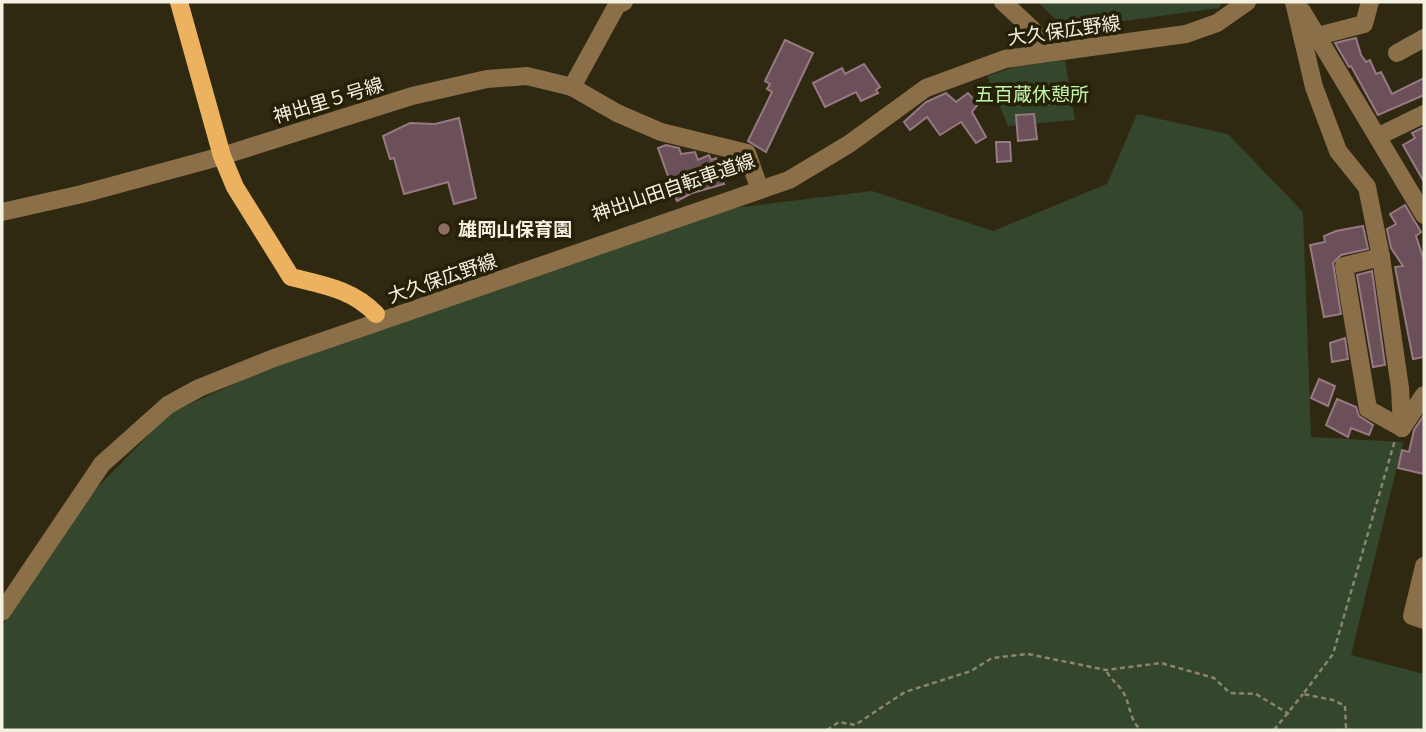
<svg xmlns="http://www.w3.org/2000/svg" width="1426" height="732" font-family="'Fira Sans Condensed','Noto Sans JP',sans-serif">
<rect width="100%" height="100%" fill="#302911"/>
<g fill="#34462b">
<polygon points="1038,2 1222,2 1219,8 1066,29"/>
<polygon points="1065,60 1075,120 1008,126 987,76 1018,66"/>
<polygon points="1137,114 1228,134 1303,212 1311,437 1403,442 1351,655 1424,674 1424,730 2,730 2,627 52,534 170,413 275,365 726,209 872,191 993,231 1107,184"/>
</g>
<g fill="#6b4f59" stroke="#977983" stroke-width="2">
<polygon points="1356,38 1361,55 1366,62 1370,60 1376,74 1381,72 1392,94 1424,78 1424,95 1378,115 1351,66 1349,67 1335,43"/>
<polygon points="785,40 813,53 766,152 748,141 772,92 767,89 770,84 765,81"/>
<polygon points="864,64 880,87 876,90 878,93 861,101 856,92 825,107 813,83 842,68 845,74"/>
<polygon points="946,93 956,102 968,93 978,104 972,112 986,137 976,143 961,122 940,135 927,117 910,130 904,122 926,102"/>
<polygon points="1034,114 1037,139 1018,141 1016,115"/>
<polygon points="459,118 476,198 454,204 448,182 404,194 394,158 390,159 383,136 410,123 435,124"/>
<polygon points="1424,127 1424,182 1403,145 1415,138 1412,133"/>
<polygon points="996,142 1010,142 1011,161 997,162"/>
<polygon points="666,145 679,148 681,154 695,152 698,160 709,155 711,160 716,158 724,184 692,193 677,201 658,148"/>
<polygon points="1405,205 1421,232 1416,236 1424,260 1424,357 1413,359 1395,267 1403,266 1391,248 1387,229 1396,224 1390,214"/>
<polygon points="1363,226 1368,249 1341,255 1333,263 1341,314 1324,317 1310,245 1325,242 1324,236 1336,231"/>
<polygon points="1372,271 1385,365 1373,367 1357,275"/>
<polygon points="1345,338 1348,359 1332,362 1330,343"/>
<polygon points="1319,379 1335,386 1328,406 1311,398"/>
<polygon points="1337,399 1356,407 1359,416 1373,425 1369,435 1351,428 1348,437 1326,425"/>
<polygon points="1424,415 1424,474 1398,468 1402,450 1409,452 1414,430"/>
</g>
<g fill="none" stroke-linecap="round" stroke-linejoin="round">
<g stroke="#8a8471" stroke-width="2.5" stroke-dasharray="5 3.5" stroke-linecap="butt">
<path d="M 1107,672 C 1111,680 1116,682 1121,689 C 1131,702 1128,719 1141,730"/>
<polyline points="1346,728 1345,706 1333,700 1303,694 1333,654 1395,440"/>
<polyline points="827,730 839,722 855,725 905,692 971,671 992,658 1028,654 1106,670 1161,663 1214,678 1230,693 1256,694 1289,714"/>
<polyline points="1274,730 1303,694"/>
<polyline points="1343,730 1352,730"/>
</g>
<g stroke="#8b6f49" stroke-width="18">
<polyline points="1003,2 1034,31 1040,54"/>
<polyline points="1294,2 1314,87 1338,151 1367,187 1381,257 1400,388 1402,428"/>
<polyline points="1302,11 1424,215"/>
<polyline points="1318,36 1364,24 1370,2"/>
<polyline points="1397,53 1424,38"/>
<polyline points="572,87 617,113 661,132 747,153 760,190"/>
<polyline points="1379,136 1424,114"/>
<polyline points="2,212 82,194 222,156 412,96 487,79 527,76 572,87 617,5 624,2"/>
<polyline points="1381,257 1344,266 1368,409 1402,428"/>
<polyline points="1402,428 1424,395"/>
<polyline points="1424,566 1412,616 1424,620"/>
<polyline points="2,612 102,464 168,405 199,388 274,358 789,180 849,144 926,88 1005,59 1186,34 1217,23 1247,2"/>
</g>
<path stroke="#edb25f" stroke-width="18" d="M 179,2 L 222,156 L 235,187 L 291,277 C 323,285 352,289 376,314"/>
</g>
<circle fill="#8d6e63" stroke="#262007" stroke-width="2.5" cx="444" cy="229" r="7"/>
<g text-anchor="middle" stroke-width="7" stroke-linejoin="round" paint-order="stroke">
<g font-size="19" fill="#f5f1e2" stroke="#262007">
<text transform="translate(1064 30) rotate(-8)" y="7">大久保広野線</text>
<text transform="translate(328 100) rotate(-17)" y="7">神出里５号線</text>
<text transform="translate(673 187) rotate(-19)" y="7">神出山田自転車道線</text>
<text transform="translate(442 278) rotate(-19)" y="7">大久保広野線</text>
</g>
<g font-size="19" fill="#c3f6aa" stroke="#262007">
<text x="1032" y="101">五百蔵休憩所</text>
</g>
<g font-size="19" font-weight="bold" fill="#f5f1e2" stroke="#262007" text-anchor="start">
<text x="458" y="236">雄岡山保育園</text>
</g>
</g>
<rect width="1426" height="732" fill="none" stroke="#f5f1e2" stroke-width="7"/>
</svg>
